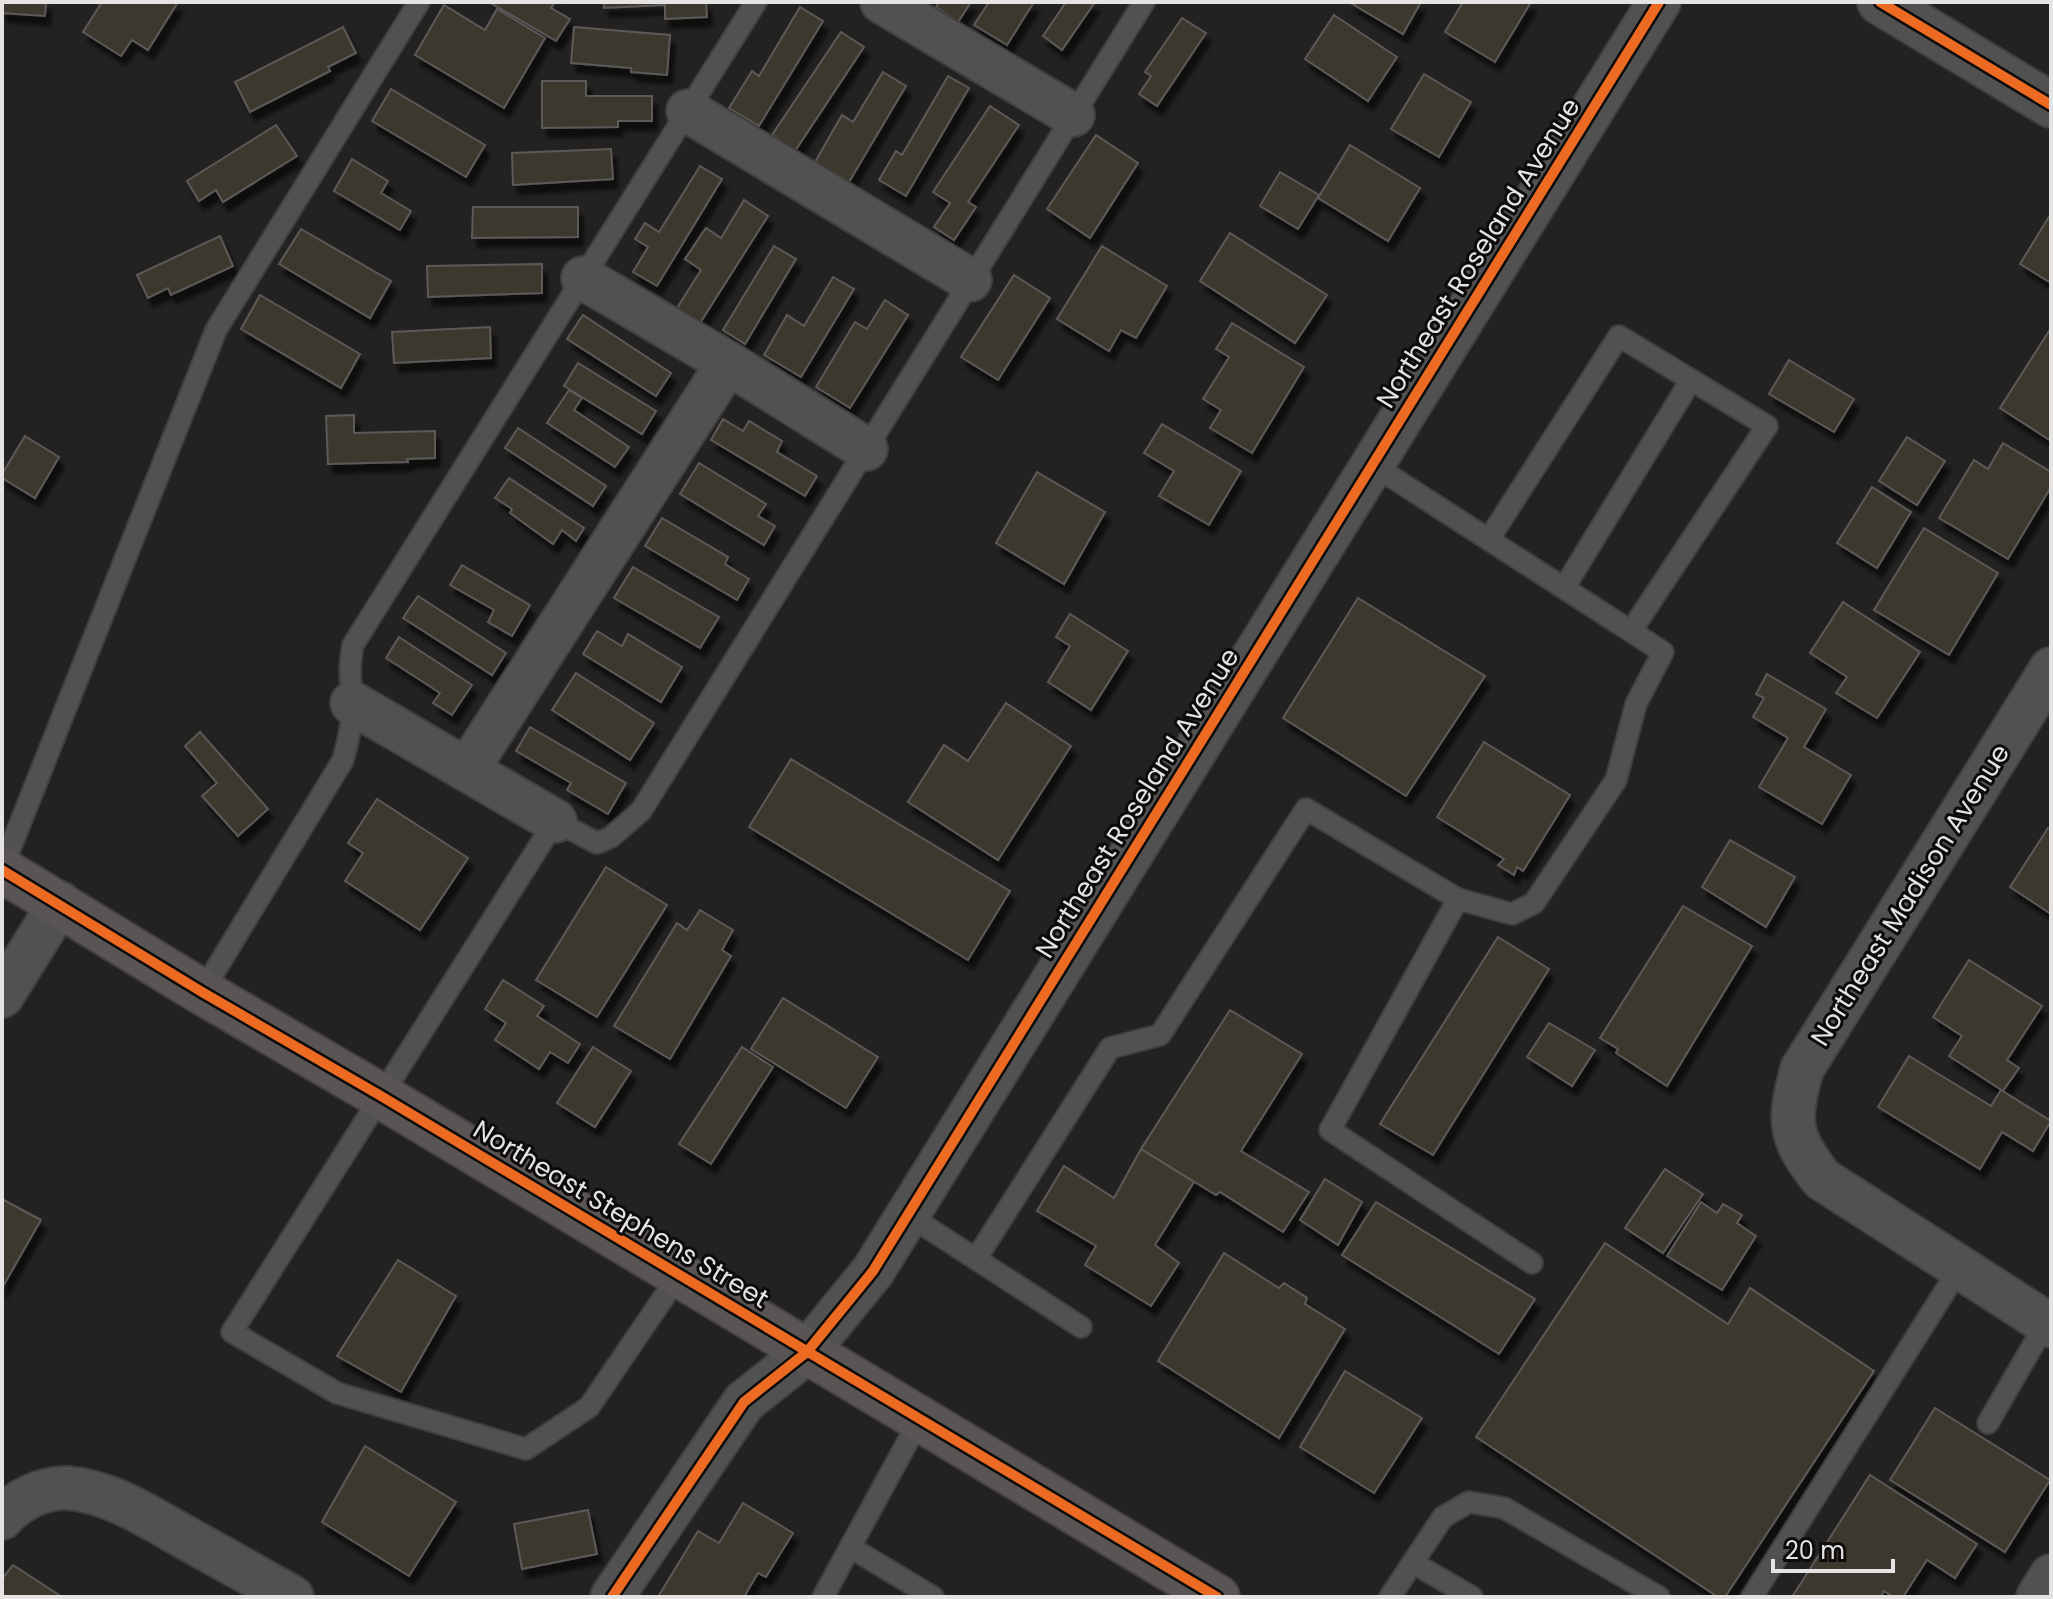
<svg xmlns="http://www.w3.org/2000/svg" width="2053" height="1599" font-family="Poppins,sans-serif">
<defs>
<filter id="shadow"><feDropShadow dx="5" dy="9" stdDeviation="2" flood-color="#0009"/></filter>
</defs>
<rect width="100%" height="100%" fill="#242221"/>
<g fill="#3e372e" stroke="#5b5a59" stroke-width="2" filter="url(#shadow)">
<polygon points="2,2 46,2 45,16 2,13"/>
<polygon points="102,2 178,2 148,50 132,40 121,56 83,32"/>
<polygon points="489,2 555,2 551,8 570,19 556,41"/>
<polygon points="604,2 706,2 707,17 665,19 665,5 604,8"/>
<polygon points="939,2 971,2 958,22 936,7"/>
<polygon points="989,2 1034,2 1007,45 974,25"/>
<polygon points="1066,2 1095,2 1062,50 1043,36"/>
<polygon points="1349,2 1421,2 1403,34"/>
<polygon points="1463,2 1531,2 1495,62 1445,32"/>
<polygon points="444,5 485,30 497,9 545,38 504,108 415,55"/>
<polygon points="800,7 823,21 759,126 729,108 752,71 759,76"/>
<polygon points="1334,15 1397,57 1368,101 1305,59"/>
<polygon points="1182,18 1206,33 1157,106 1139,94 1151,76 1145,72"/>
<polygon points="343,27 356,53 328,67 330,71 250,112 235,82"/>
<polygon points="574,27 670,35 667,75 631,72 631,68 571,63"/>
<polygon points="841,32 864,47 795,151 772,135"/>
<polygon points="883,72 906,86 849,182 815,162 842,115 853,122"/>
<polygon points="1424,74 1471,102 1439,157 1391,129"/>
<polygon points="948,76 969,88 906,196 879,180 896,151 902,155"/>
<polygon points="542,81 586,81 586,96 652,96 652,121 618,121 618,127 542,128"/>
<polygon points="391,89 485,145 466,177 372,121"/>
<polygon points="990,106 1019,125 968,202 976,207 954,240 934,227 950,203 933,192"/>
<polygon points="276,125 297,156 223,202 216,190 199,201 187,181"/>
<polygon points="1096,135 1138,163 1090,238 1047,209"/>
<polygon points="1350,145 1420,188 1388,241 1318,198"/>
<polygon points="611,149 613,179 513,185 512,153"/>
<polygon points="352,159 388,181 381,193 411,211 400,230 334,191"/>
<polygon points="700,166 722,179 657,286 633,272 648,247 635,239 645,223 659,232"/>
<polygon points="1280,172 1319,195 1298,229 1260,206"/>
<polygon points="744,200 768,216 700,323 677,308 701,270 685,259 706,228 721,238"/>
<polygon points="473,207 578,207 578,237 472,238"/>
<polygon points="2050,215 2051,215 2051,283 2020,264"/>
<polygon points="301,229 391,281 370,318 279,264"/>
<polygon points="1230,233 1327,295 1295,343 1200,281"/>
<polygon points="220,236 233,266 171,295 168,288 148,298 137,275"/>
<polygon points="774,246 796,259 745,344 723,330"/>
<polygon points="1102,246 1167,286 1136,338 1121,330 1109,351 1057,319"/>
<polygon points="542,264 542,293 428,297 427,266"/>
<polygon points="1014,275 1050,298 998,380 961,357"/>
<polygon points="833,277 854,289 801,377 764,355 787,315 804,326"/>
<polygon points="260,295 360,354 341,388 241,329"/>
<polygon points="885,300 908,315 850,408 816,387 855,322 867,329"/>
<polygon points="583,315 671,373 656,396 567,339"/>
<polygon points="1232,323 1304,367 1252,453 1210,428 1221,410 1203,399 1229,357 1216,349"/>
<polygon points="490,327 491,358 394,363 392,332"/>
<polygon points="2049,331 2051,332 2051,441 2000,408"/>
<polygon points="1789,360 1854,399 1834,432 1769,394"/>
<polygon points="578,363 656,411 642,434 564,386"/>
<polygon points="569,390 582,398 574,410 629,447 615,467 547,423"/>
<polygon points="354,415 354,433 435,431 435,458 407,459 408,462 328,464 326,416"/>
<polygon points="723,419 743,431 749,421 782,441 777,452 817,476 805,496 711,440"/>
<polygon points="1162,424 1241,471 1209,525 1159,496 1174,471 1144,453"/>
<polygon points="518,428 606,486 593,506 505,448"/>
<polygon points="25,436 59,457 35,498 2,478 2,474"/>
<polygon points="1907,437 1945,461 1917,505 1879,481"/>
<polygon points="2003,443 2051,472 2051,487 2008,559 1939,518 1974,460 1988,469"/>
<polygon points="699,463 766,504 758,516 775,526 764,545 680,494"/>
<polygon points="1037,472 1105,512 1064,584 996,543"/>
<polygon points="509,478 584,528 576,541 562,530 553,544 510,513 512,509 495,498"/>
<polygon points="1872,487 1911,512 1877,568 1837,543"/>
<polygon points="662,518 728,557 725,564 749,579 737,600 645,546"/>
<polygon points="1924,528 1998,573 1949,655 1874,610"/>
<polygon points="462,565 530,605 512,636 488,622 494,610 450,585"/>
<polygon points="633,567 719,617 700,648 614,598"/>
<polygon points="418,596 506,653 492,675 403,618"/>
<polygon points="1358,598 1485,676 1406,796 1283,718"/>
<polygon points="1843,602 1920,652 1877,718 1836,693 1847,677 1810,653"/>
<polygon points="1070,614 1128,651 1091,710 1048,682 1070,646 1056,637"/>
<polygon points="597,631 622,646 628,634 682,667 661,702 583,654"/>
<polygon points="399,637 472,685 452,715 433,703 440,693 386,658"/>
<polygon points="576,673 654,723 630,760 552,710"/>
<polygon points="1767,674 1826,709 1804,747 1851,775 1822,824 1759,787 1788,738 1753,717 1764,698 1756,694"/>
<polygon points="1006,703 1071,746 998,860 908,802 944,745 968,761"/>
<polygon points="530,727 626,783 608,814 567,790 571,783 516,751"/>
<polygon points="200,732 268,809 238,836 202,796 217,783 185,746"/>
<polygon points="1484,742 1570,795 1523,871 1517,867 1514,875 1498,865 1504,859 1437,817"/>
<polygon points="791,759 1010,891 968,960 749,827"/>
<polygon points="377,799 468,858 420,930 345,881 363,853 348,843"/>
<polygon points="2048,828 2051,830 2051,914 2010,887"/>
<polygon points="1730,840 1795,877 1766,927 1702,887"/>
<polygon points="606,867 667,905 597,1017 536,980"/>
<polygon points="1683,906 1752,946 1667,1086 1616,1053 1618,1049 1600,1038"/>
<polygon points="700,910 733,930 722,950 731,956 670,1059 614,1026 677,923 687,930"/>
<polygon points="1498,937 1549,969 1433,1155 1380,1124"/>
<polygon points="1969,960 2042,1006 2007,1060 2019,1068 2003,1091 1949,1056 1962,1036 1933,1017"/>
<polygon points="503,980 544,1006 537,1016 580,1044 568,1063 550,1052 539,1069 495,1040 506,1023 485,1009"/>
<polygon points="783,998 878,1057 846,1108 751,1049"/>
<polygon points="1230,1010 1302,1054 1241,1151 1309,1192 1283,1232 1220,1192 1216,1195 1141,1149"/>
<polygon points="1549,1023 1595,1050 1572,1086 1527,1057"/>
<polygon points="593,1047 631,1071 595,1127 557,1103"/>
<polygon points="742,1047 773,1067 711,1164 679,1144"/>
<polygon points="1909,1056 1991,1106 2001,1090 2051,1121 2033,1151 2002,1132 1980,1169 1878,1107"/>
<polygon points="1141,1149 1194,1182 1155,1245 1179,1263 1151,1306 1085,1265 1096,1246 1037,1211 1064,1166 1114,1198"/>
<polygon points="1665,1169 1703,1194 1663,1253 1625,1228"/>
<polygon points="1325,1179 1362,1202 1338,1245 1300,1220"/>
<polygon points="2,1199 41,1220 2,1288"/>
<polygon points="1376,1202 1535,1299 1499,1354 1342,1255"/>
<polygon points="1701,1202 1717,1213 1723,1204 1742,1215 1737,1223 1756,1236 1722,1290 1667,1256"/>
<polygon points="1605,1243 1728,1324 1750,1288 1874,1371 1725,1597 1718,1597 1476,1437"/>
<polygon points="1224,1253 1279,1288 1284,1283 1307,1298 1305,1304 1345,1329 1279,1438 1158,1361"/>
<polygon points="398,1260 456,1296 401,1392 337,1356"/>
<polygon points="1345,1371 1422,1418 1374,1493 1300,1447"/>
<polygon points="1935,1408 2050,1480 2005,1552 1890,1480"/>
<polygon points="365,1446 456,1502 409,1576 322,1522"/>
<polygon points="1870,1475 1977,1544 1955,1578 1927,1560 1903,1597 1893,1597 1884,1591 1881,1597 1792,1597"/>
<polygon points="743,1503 793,1533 766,1577 758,1573 744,1597 658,1597 698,1531 719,1543"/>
<polygon points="588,1510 597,1554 522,1569 514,1524"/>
<polygon points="13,1565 62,1597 2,1597 2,1579"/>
</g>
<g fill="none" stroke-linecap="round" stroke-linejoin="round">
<defs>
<g id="service">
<polyline points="1489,539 1619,336 1767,426 1631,631"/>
<polyline points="1564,588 1691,380"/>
<polyline points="2,869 216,330 419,2"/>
<polyline points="1458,899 1330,1130 1532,1263"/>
<path d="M 202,992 L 343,760 C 348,741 353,722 352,703 C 351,679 348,670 353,645 L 756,2"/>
<polyline points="908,1215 1081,1327"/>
<polyline points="976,1259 1110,1048 1160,1035 1306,809 1458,899 1512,914 1534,903 1616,780 1636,704 1663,652 1373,465"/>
<polyline points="679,1275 589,1407 526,1449 337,1393 232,1332 555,821 597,843 611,837 641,811 1144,2"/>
<polyline points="1988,1423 2046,1323"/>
<polyline points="850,1547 933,1597"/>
<polyline points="1413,1563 1472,1597"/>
<polyline points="823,1597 920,1419"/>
<polyline points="1390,1597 1443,1517 1469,1502 1504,1508 1659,1597"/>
<polyline points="1752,1597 1959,1269"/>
</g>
<g id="minor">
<polyline points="882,2 1073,115"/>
<polyline points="688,111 970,280"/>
<polyline points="583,278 728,363 866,449"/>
<path d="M 2051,669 L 1802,1069 C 1788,1121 1788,1136 1822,1179 L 2051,1326"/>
<polyline points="352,703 555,821"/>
<polyline points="467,770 728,363"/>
<polyline points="2,996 60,903"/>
<path d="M 2,1518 C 16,1501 43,1487 67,1488 C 111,1491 152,1519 190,1540 C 224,1559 258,1578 292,1597"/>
<polyline points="612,1597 744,1402 807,1352 873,1271 1659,2"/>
<polyline points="2038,1597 2051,1576"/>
</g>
<polyline id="tertiary" points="1880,2 2051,105"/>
<polyline id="secondary" points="2,870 202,992 381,1096 1217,1597"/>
</defs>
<use href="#service" stroke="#403f3e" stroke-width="24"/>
<use href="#minor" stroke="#403f3e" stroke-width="46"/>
<use href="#tertiary" stroke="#403f3e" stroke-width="48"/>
<use href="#secondary" stroke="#403f3e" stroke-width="48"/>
<use href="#service" stroke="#525151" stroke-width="20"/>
<use href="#minor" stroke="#525151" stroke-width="42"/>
<use href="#tertiary" stroke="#525151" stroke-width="44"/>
<use href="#secondary" stroke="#595555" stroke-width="44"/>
<defs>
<g id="cycleway">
<polyline points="1880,2 2051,105"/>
<polyline points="2,870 202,992 381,1096 1217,1597"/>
<polyline points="612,1597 744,1402 807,1352 873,1271 1659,2"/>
</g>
</defs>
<use href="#cycleway" stroke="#0d0c0b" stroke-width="15"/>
<use href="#cycleway" stroke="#ed6a23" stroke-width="10"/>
</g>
<g text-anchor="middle" stroke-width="6" stroke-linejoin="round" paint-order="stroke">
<g font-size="26" fill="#e6e4e3" stroke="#0d0c0b">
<text transform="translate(1478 253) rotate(-58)" y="9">Northeast Roseland Avenue</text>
<text transform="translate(1137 803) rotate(-58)" y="9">Northeast Roseland Avenue</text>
<text transform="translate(1910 895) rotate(-58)" y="9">Northeast Madison Avenue</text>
<text transform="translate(621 1214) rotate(31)" y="9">Northeast Stephens Street</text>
</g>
</g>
<rect width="2053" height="1599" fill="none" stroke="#e6e4e3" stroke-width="8"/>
<path d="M1773 1559v12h120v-12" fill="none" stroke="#e6e4e3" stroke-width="4"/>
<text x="1785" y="1559" font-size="24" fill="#e6e4e3" stroke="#0d0c0b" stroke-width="6" paint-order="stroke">20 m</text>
</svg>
